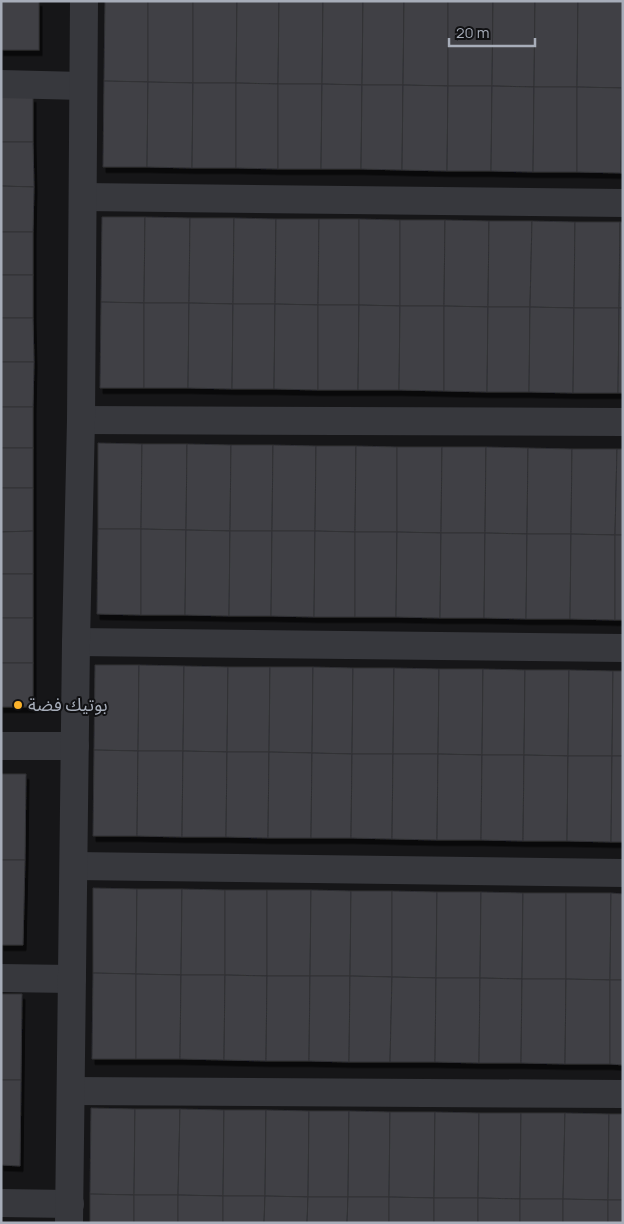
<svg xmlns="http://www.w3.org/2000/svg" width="624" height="1224" font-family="Manrope,'Noto Sans Arabic',sans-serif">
<defs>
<filter id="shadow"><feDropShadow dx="3" dy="5.5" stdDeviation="0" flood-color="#0009"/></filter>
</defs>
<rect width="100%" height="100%" fill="#161618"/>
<g fill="#404145" stroke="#303034" filter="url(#shadow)">
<rect x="1" y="1" width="38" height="49"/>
<polygon points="105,1 148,1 148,82 104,81"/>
<polygon points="148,1 193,1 193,83 148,82"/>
<polygon points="193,1 237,1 236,83 193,83"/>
<polygon points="237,1 279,1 278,84 236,83"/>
<polygon points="279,1 323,1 322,84 278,84"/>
<polygon points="323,1 363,1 362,85 322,84"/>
<polygon points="363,1 404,1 403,85 362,85"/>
<polygon points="404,1 448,1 448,86 403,85"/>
<polygon points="448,1 493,1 492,86 448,86"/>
<polygon points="493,1 535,1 534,87 492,86"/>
<polygon points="535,1 578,1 577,87 534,87"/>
<polygon points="578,1 623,2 622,88 577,87"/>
<polygon points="104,81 148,82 147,167 103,167"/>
<polygon points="148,82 193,83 192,168 147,167"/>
<polygon points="193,83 236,83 236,168 192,168"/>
<polygon points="236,83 278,84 278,169 236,168"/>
<polygon points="278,84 322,84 321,169 278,169"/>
<polygon points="322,84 362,85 361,169 321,169"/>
<polygon points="362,85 403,85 402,170 361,169"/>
<polygon points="403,85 448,86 447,171 402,170"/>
<polygon points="448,86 492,86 491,171 447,171"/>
<polygon points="492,86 534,87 533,172 491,171"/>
<polygon points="534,87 577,87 577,172 533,172"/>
<polygon points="577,87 622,88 621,173 577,172"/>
<polygon points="622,88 623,88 623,173 621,173"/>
<rect x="1" y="97" width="32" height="45"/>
<polygon points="1,142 33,142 34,187 1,186"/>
<polygon points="1,186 34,187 33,232 1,232"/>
<polygon points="102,217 145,217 144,303 101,302"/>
<polygon points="145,217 190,218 189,303 144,303"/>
<polygon points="190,218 234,218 233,304 189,303"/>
<polygon points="234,218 276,219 275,304 233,304"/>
<polygon points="276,219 319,219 318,305 275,304"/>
<polygon points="319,219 359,219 359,305 318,305"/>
<polygon points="359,219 400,220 400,306 359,305"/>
<polygon points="400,220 445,220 444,306 400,306"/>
<polygon points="445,220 489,221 488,307 444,306"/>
<polygon points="489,221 532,221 530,307 488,307"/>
<polygon points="532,221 575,222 574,308 530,307"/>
<polygon points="575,222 620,222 619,308 574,308"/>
<polygon points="620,222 623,222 623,308 619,308"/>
<rect x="1" y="232" width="32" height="43"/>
<rect x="1" y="275" width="32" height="43"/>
<polygon points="101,302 144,303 144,388 100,388"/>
<polygon points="144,303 189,303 188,388 144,388"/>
<polygon points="189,303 233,304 232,389 188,388"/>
<polygon points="233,304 275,304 274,389 232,389"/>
<polygon points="275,304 318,305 318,390 274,389"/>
<polygon points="318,305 359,305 358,390 318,390"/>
<polygon points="359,305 400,306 399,390 358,390"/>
<polygon points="400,306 444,306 444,391 399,390"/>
<polygon points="444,306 488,307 487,392 444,391"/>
<polygon points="488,307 530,307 529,392 487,392"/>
<polygon points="530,307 574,308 573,393 529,392"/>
<polygon points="574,308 619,308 618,393 573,393"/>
<polygon points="619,308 623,308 623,393 618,393"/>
<polygon points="1,318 33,318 34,362 1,362"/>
<polygon points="1,362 34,362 33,407 1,407"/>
<rect x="1" y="407" width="32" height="41"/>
<polygon points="98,443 142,444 141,529 98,529"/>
<polygon points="142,444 187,444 186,530 141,529"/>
<polygon points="187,444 231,445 230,531 186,530"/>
<polygon points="231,445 273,445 272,531 230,531"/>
<polygon points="273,445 316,446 315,531 272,531"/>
<polygon points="316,446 356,446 355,532 315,531"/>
<polygon points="356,446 397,447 397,532 355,532"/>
<polygon points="397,447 442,447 441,533 397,532"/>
<polygon points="442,447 486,447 485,533 441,533"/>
<polygon points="486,447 528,448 527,534 485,533"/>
<rect x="1" y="448" width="32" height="40"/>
<polygon points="528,448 572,449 571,534 527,534"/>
<polygon points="572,449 617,449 615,535 571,534"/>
<polygon points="617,449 623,449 623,535 615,535"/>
<polygon points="1,488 33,488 33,531 1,532"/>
<polygon points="98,529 141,529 141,615 97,614"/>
<polygon points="141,529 186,530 185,615 141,615"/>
<polygon points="186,530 230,531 229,616 185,615"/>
<polygon points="33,531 33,574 1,574 1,532"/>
<polygon points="230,531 272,531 271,616 229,616"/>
<polygon points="272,531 315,531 314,617 271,616"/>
<polygon points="315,531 355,532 355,617 314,617"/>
<polygon points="355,532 397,532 396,617 355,617"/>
<polygon points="397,532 441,533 440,618 396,617"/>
<polygon points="441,533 485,533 484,618 440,618"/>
<polygon points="485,533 527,534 526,619 484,618"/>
<polygon points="527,534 571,534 570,619 526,619"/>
<polygon points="571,534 615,535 615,620 570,619"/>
<rect x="615" y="535" width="8" height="85"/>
<rect x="1" y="574" width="32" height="44"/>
<rect x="1" y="618" width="32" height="45"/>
<rect x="1" y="663" width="32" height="44"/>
<polygon points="95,665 139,665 138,751 94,750"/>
<polygon points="139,665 184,666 183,751 138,751"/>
<polygon points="184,666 228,667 227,752 183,751"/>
<polygon points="228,667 270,667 269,752 227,752"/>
<polygon points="270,667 313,667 312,753 269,752"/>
<polygon points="313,667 353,668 352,754 312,753"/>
<polygon points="353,668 394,668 393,754 352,754"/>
<polygon points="394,668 439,669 438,754 393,754"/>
<polygon points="439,669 483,669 482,755 438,754"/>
<polygon points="483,669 525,670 524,755 482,755"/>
<polygon points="525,670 569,670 568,756 524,755"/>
<polygon points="569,670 613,671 612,756 568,756"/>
<polygon points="613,671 623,671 623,756 612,756"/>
<polygon points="94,750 138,751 137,836 93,836"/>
<polygon points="138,751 183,751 182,837 137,836"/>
<polygon points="183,751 227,752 226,837 182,837"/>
<polygon points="227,752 269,752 268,838 226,837"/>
<polygon points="269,752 312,753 311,838 268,838"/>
<polygon points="312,753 352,754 351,838 311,838"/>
<polygon points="352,754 393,754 392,839 351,838"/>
<polygon points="393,754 438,754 437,840 392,839"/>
<polygon points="438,754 482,755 481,840 437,840"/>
<polygon points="482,755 524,755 523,841 481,840"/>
<polygon points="524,755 568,756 567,841 523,841"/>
<polygon points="568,756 612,756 611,842 567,841"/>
<polygon points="612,756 623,756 623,842 611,842"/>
<polygon points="1,774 26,774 25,860 1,860"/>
<polygon points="1,860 25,860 23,945 1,945"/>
<polygon points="93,888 137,889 136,974 93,973"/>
<polygon points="137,889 182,889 181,975 136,974"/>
<polygon points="182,889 225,890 225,975 181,975"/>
<polygon points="225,890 267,890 267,976 225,975"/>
<polygon points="267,890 311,890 310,976 267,976"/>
<polygon points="311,890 351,891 350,976 310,976"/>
<polygon points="351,891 392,891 392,977 350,976"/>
<polygon points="392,891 437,892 436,978 392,977"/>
<polygon points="437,892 481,892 480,978 436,978"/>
<polygon points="481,892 523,893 522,979 480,978"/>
<polygon points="523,893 566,893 566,979 522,979"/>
<polygon points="566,893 611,893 610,980 566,979"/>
<polygon points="611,893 623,894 623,980 610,980"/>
<polygon points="93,973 136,974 136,1059 92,1059"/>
<polygon points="136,974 181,975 180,1059 136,1059"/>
<polygon points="181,975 225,975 224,1060 180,1059"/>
<polygon points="225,975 267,976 266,1061 224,1060"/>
<polygon points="267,976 310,976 309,1061 266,1061"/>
<polygon points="310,976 350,976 349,1062 309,1061"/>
<polygon points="350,976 392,977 390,1062 349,1062"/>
<polygon points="392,977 436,978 435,1062 390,1062"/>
<polygon points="436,978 480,978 479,1063 435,1062"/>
<polygon points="480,978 522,979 521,1063 479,1063"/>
<polygon points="522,979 566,979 565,1064 521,1063"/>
<polygon points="566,979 610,980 610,1064 565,1064"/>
<polygon points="610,980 623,980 623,1065 610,1064"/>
<polygon points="1,994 22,994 21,1080 1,1080"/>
<polygon points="1,1080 21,1080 20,1166 1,1165"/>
<polygon points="91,1108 135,1109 134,1195 90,1194"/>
<polygon points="135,1109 180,1109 178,1195 134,1195"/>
<polygon points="180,1109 224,1110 223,1196 178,1195"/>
<polygon points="224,1110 266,1110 265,1196 223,1196"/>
<polygon points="266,1110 309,1111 308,1197 265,1196"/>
<polygon points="309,1111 349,1111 348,1197 308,1197"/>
<polygon points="349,1111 390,1112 389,1197 348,1197"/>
<polygon points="390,1112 435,1112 434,1198 389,1197"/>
<polygon points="435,1112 479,1113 478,1198 434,1198"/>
<polygon points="479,1113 521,1113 520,1199 478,1198"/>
<polygon points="521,1113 565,1113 563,1199 520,1199"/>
<polygon points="565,1113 609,1114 608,1200 563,1199"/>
<polygon points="609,1114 623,1114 623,1200 608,1200"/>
<polygon points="90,1194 134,1195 134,1223 90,1223"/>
<rect x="134" y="1195" width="44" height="28"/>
<polygon points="178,1195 223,1196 223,1223 178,1223"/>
<polygon points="223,1196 265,1196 264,1223 223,1223"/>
<polygon points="265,1196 308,1197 307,1223 264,1223"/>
<polygon points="308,1197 348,1197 347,1223 307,1223"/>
<polygon points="348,1197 389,1197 389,1223 347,1223"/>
<polygon points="389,1197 434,1198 434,1223 389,1223"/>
<rect x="434" y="1198" width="44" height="25"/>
<polygon points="478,1198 520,1199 520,1223 478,1223"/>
<rect x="520" y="1199" width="43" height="24"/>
<polygon points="563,1199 608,1200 608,1223 563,1223"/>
<rect x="608" y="1200" width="15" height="23"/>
</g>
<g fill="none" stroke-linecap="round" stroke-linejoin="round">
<g stroke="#37383d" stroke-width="28">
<polyline points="1,84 83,86"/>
<polyline points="83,197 623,203"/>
<polyline points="81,420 623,422"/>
<polyline points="76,642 623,648"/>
<polyline points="1,746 75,746"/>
<polyline points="74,866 623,873"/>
<polyline points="1,978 72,979"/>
<polyline points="71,1091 623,1094"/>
<polyline points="1,1203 70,1204"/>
<polyline points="69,1223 76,642 81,420 84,1"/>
</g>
</g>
<circle fill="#fbb22b" stroke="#111113" stroke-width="2" cx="18" cy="705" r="5"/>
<g text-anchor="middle" stroke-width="4" stroke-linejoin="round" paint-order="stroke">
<g font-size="18" fill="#a7adb9" stroke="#111113" text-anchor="start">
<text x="28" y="711">بوتيك فضة</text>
</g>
</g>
<rect width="624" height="1224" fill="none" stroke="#a7adb9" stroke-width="5"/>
<path d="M449 38v8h86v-8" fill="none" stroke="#a7adb9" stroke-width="2.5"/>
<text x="456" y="38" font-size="15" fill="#a7adb9" stroke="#111113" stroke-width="4" paint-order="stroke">20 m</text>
</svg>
